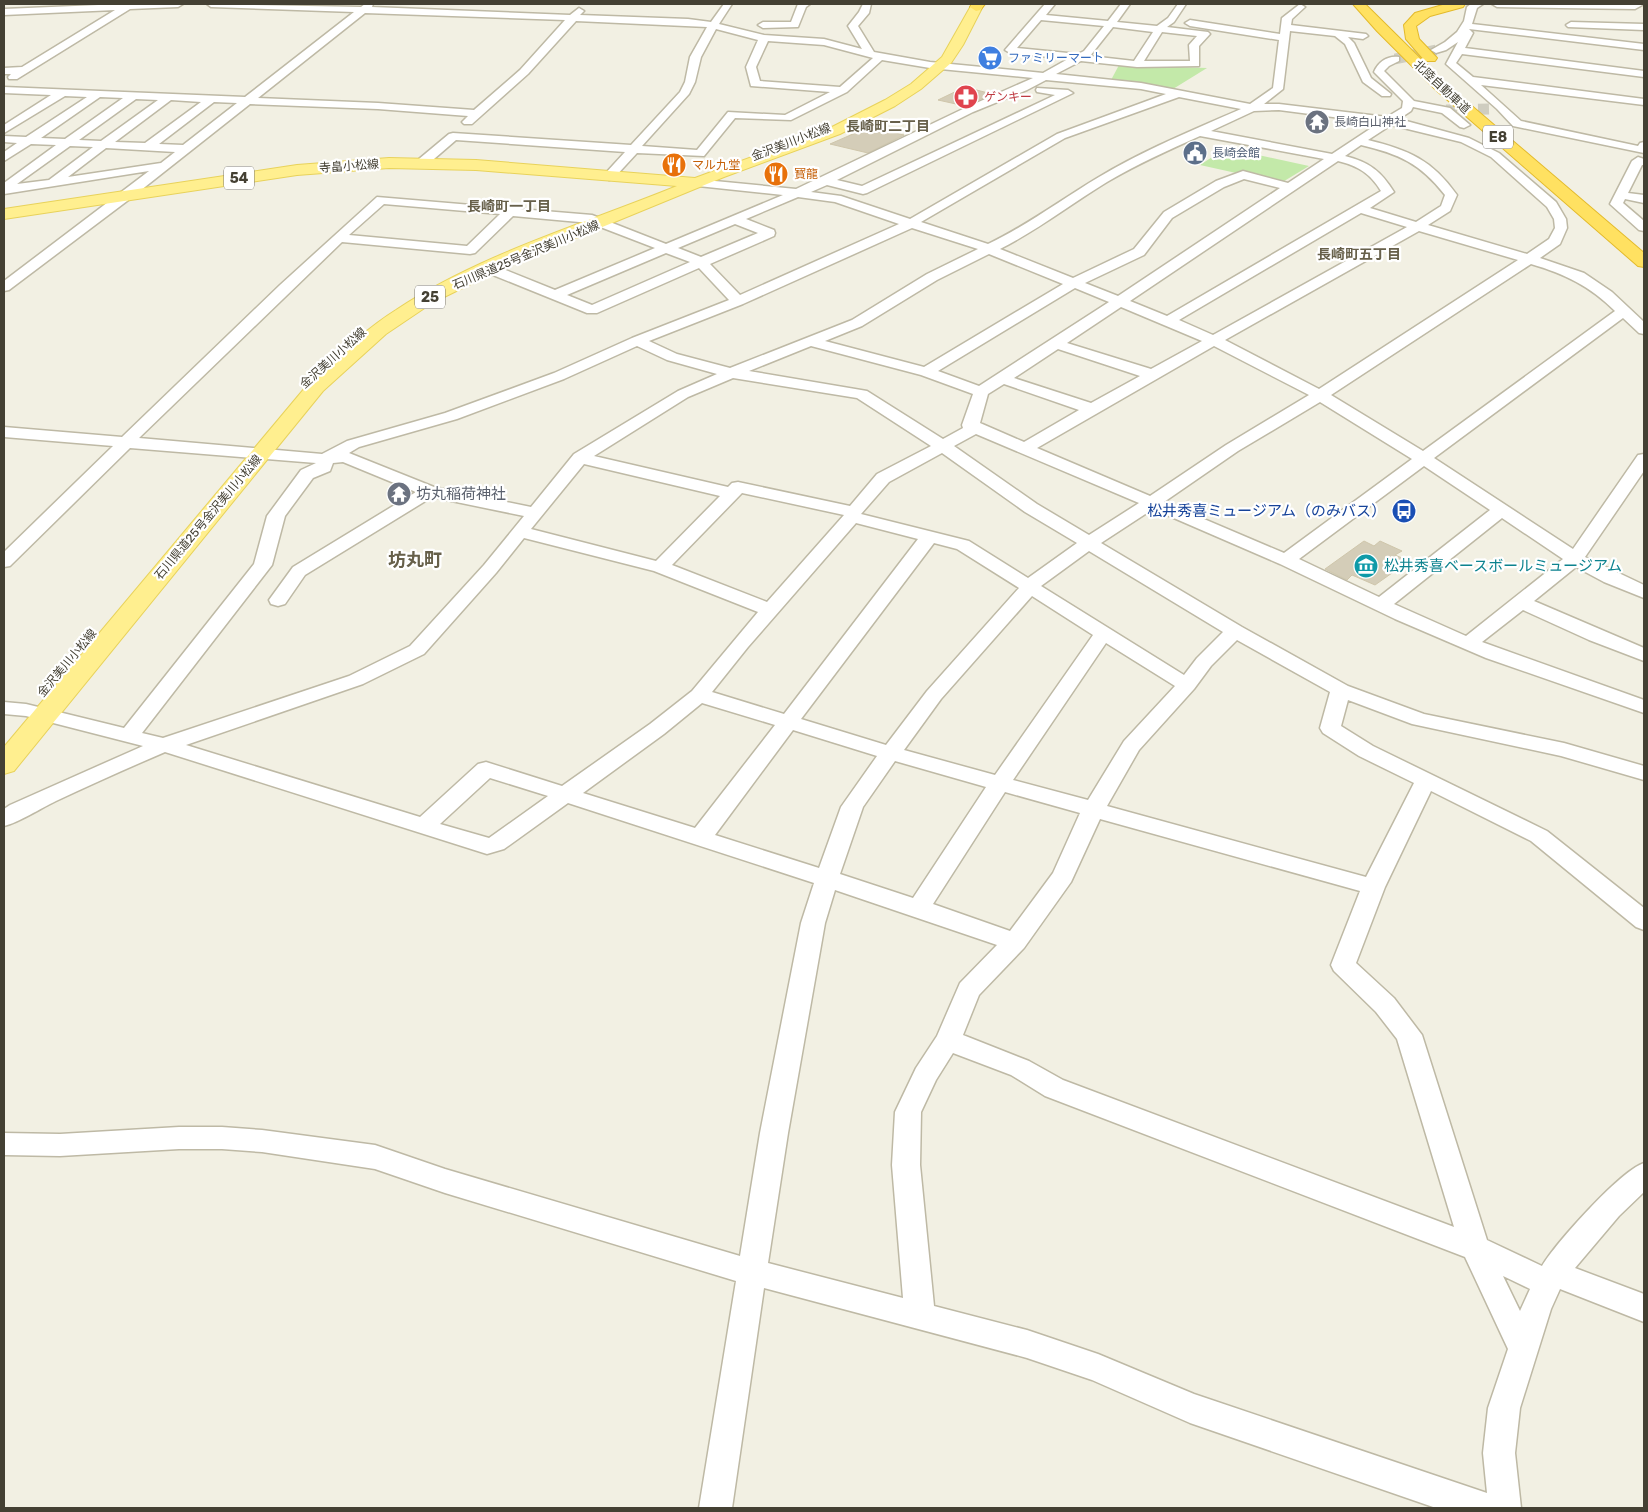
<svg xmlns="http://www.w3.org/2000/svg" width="1648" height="1512" font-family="Rubik,'Noto Sans JP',sans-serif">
<rect width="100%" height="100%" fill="#f2f0e3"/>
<g fill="#c3e9a9">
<polygon points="1119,65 1207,68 1173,89 1110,82"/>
<polygon points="1226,148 1309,166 1281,183 1200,165"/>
</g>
<g fill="#d4cdb8" stroke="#cfc6ab">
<polygon points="965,87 992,94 965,106 938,100"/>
<polygon points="869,127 904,135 868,153 830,144"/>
<polygon points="1364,541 1374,546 1380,541 1402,551 1395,555 1409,561 1375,585 1352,575 1347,580 1325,569"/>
</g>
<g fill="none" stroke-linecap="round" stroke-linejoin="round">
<g stroke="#cfcdc0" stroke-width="11" stroke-dasharray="11 5" stroke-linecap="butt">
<polyline points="1395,59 1436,50"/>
<polyline points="1446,110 1492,109"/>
</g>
<defs>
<g id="minor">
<polygon points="122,4 183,4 178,7 130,9 17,79 9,79 8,77 11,74 4,74 4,68 22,67 115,10 4,15 4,9"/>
<path d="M 207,4 L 361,7 L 365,4 L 373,4 L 372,7 L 570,15 L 579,8 L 584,11 L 580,15 L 688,19 L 711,22 L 724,4 L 732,4 L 719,24 L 764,35 L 824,39 L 862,49 L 848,26 L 859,12 L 863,4 L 871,4 L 869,13 L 858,26 L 874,52 L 930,62 L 1043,73 L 1068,59 L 1010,53 L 1005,50 L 1045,4 L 1055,4 L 1046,15 L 1108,21 L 1121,4 L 1130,4 L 1117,22 L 1157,26 L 1168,18 L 1178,4 L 1186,4 L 1174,22 L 1167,27 L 1208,32 L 1210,34 L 1199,46 L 1199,66 L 1137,67 L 1081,61 L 1056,74 L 1141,83 L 1250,104 L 1273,88 L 1279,40 L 1190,26 L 1185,23 L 1190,20 L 1280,34 L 1282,18 L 1300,4 L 1305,7 L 1292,19 L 1291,25 L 1366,34 L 1368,36 L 1363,39 L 1348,37 L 1354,43 L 1371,78 L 1391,94 L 1390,96 L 1382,96 L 1363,82 L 1345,44 L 1335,36 L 1290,31 L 1283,89 L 1264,104 L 1279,104 L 1387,117 L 1402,108 L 1403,101 L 1374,72 C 1378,62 1388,55 1399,57 L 1399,61 L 1389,66 L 1384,71 L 1414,101 L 1450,108 L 1470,125 L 1464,128 L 1460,127 L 1442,113 L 1413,107 L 1411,111 L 1399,119 L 1469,138 L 1499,153 L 1556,202 L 1566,219 L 1567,228 L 1560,244 L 1540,258 L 1584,273 L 1612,292 L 1644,322 L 1644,334 L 1639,333 L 1623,318 L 1434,458 L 1573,549 L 1638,455 L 1644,454 L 1644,471 L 1585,557 L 1644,585 L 1644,598 L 1604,582 L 1576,567 L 1534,601 L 1644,648 L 1644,661 L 1589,640 L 1523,610 L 1482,642 L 1644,700 L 1644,713 L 1486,658 L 1395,619 L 1280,564 L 1153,509 L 1101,543 L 1242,627 L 1348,686 L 1424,714 L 1564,743 L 1644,766 L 1644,780 L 1561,756 L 1412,724 L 1348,700 L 1341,726 L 1373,746 L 1547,831 L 1644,908 L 1644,930 L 1636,927 L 1531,841 L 1431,791 L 1385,887 L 1356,963 L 1394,998 L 1422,1035 L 1487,1240 L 1542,1266 C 1556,1243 1620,1171 1644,1163 L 1644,1192 L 1619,1216 L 1575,1268 L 1644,1294 L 1644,1322 L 1560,1289 L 1551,1309 L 1520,1408 L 1515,1453 L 1521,1508 L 1436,1508 L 1190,1423 L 1092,1380 L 1027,1358 L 764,1288 L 732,1508 L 699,1508 L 736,1281 L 445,1193 L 375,1169 L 262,1152 L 222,1149 L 179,1149 L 60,1156 L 4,1155 L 4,1133 L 60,1134 L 179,1127 L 222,1127 L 262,1130 L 375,1145 L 445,1169 L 740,1256 L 760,1133 L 801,923 L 814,883 L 568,803 L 504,849 L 487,854 L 165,752 C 128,768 92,784 56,801 C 41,808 18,823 4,826 L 4,809 L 10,805 L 143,746 L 26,716 L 4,714 L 4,702 L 26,704 L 124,728 L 254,564 L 267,516 L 301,470 L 316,463 L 130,448 L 10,566 L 4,567 L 4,552 L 113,446 L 4,437 L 4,427 L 122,437 L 280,285 L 377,197 L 592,215 L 666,244 L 783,195 L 698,186 L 694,185 L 692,182 L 694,179 L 796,189 L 965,108 L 1033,78 L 930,68 L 882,60 L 847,92 L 791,120 L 735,118 L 704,156 L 637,153 L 613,179 L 609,180 L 603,176 L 625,152 L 456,140 L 427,165 L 419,165 L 417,162 L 419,159 L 449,134 L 453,133 L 631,145 L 680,92 L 685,82 L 690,57 L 707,27 L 576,21 L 528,74 L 472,124 L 464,124 L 462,122 L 468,116 L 378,109 L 250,104 L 131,198 L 9,290 L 4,291 L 4,281 L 149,171 L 4,194 L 4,183 L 56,145 L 31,144 L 4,161 L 4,152 L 17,143 L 4,142 L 4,136 L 26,137 L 87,97 L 65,96 L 4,133 L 4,125 L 51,95 L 4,93 L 4,87 L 245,97 L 354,12 L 211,7 ZM 365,13 L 565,20 L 520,70 L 474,110 L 378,103 L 258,98 ZM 1041,20 L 1104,26 L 1084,51 L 1078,54 L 1017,48 ZM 1113,27 L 1153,32 L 1134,61 L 1090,56 ZM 716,29 L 758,40 L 746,67 L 751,86 L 830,92 L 785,115 L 728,112 L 697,150 L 642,146 L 689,94 L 695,82 L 701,57 ZM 1162,32 L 1197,36 L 1189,45 L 1190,61 L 1144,61 ZM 768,41 L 824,45 L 873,58 L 840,87 L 760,81 L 756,67 ZM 1046,80 L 1141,89 L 1166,94 L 1057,134 L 910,219 L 841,196 L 811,192 L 827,185 L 863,194 L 867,193 L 1073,93 L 1068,90 L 1037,88 L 1036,90 L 1037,92 L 1055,95 L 862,186 L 837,180 L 973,112 L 1027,90 ZM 100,97 L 123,98 L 65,139 L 41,138 ZM 1179,97 L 1241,109 C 1193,130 1144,150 1099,177 C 1062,199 1028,225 988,244 L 921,222 L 1065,138 ZM 136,99 L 158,100 L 101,141 L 79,140 ZM 171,100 L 201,102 L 145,143 L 115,142 ZM 214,102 L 237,103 L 183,145 L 159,144 ZM 1279,110 L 1379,123 L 1332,154 L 1211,131 L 1254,111 ZM 1391,125 L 1461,142 L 1491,157 L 1547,207 L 1554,219 L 1555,228 L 1549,239 L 1527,254 L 1428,225 L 1450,211 L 1457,195 C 1432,160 1409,150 1368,140 ZM 1200,136 L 1324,159 L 1288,183 L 1243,171 L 1216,181 L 1164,212 L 1134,249 L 1073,278 L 1000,249 C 1038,230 1071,204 1107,182 C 1137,164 1169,150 1200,136 ZM 1361,145 C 1399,154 1420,163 1445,195 L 1441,206 L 1416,222 L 1370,208 L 1394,192 C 1381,171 1369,162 1345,156 ZM 70,146 L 93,147 L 49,180 L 17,184 ZM 106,148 L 175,152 L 161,163 L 68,177 ZM 1338,161 C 1358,166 1370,173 1381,191 L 1167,316 L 1130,301 ZM 1244,179 L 1280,188 L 1118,296 L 1085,283 L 1144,255 L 1172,218 L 1224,187 ZM 798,197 L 835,202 L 899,224 L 740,295 L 710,264 L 774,236 L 775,233 L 774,230 L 746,219 ZM 384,204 L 500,214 L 467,246 L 349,235 ZM 1361,213 L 1407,227 L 1213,335 L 1179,320 ZM 513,216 L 590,223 L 655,248 L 555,290 L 493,265 L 488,264 L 481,268 L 483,271 L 587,313 L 597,313 L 699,268 L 729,300 L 632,338 L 554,373 L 445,413 L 347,441 L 322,454 L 139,438 L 342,242 L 470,254 L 475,253 ZM 735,224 L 758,233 L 701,257 L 678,248 ZM 912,228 L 978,249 L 927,274 L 852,320 L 730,368 L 677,354 L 649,341 L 743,304 ZM 1419,231 L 1518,260 L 1319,389 L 1225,340 ZM 666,253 L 690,262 L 592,305 L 567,295 ZM 989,254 L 1063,284 L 924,367 L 825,341 L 862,326 L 937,280 ZM 1531,264 C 1565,274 1590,286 1615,311 L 1423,451 L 1331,395 ZM 1075,288 L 1109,302 L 979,386 L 938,371 ZM 1121,307 L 1202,341 L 1151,369 L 1067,343 ZM 637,346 L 667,360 L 717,374 L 678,391 L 574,454 L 531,507 L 434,487 L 349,453 L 359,447 L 457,419 L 564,379 ZM 811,346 L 921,375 L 973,394 L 962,425 L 963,428 L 943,439 L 867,391 L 749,371 ZM 1214,346 L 1309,395 L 1226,445 L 1150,496 L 1037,448 ZM 1058,349 L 1140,376 L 1091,403 L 1014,378 ZM 733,378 L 857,398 L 931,446 L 877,474 L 850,506 L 738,482 L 732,483 L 728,487 L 594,456 L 688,397 ZM 1004,384 L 1079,410 L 1024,442 L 980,423 L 988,394 ZM 1320,402 L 1412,459 L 1284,553 L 1164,502 L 1238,451 ZM 976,434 L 1139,503 L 1089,535 L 1037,504 L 954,446 ZM 942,453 L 1025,512 L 1077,543 L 1028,578 L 969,541 L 861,514 L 889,482 ZM 343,462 L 416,492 L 293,567 L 269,600 L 271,604 L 278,606 L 285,604 L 305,575 L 432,497 L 524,516 L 484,565 L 410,646 L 349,676 L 163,738 L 142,733 L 272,565 L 285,516 L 313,478 L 330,471 L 333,463 ZM 584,464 L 720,496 L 656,561 L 531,529 ZM 1424,466 L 1490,510 L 1379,597 L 1299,559 ZM 742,493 L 844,515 L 767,602 L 672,565 ZM 1502,518 L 1563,559 L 1466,636 L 1394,604 ZM 856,523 L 918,539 L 784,714 L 712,692 L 748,647 ZM 524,538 L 654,571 L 758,612 L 692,691 L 650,724 L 562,786 L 486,762 L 478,764 L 420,817 L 186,745 L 363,684 L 424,654 L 496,573 ZM 934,543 L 957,549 L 1019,588 L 927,691 L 886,745 L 801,719 ZM 1089,551 L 1223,632 L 1197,658 L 1184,675 L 1041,586 ZM 1032,596 L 1093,635 L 995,775 L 904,750 L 941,699 ZM 1237,640 L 1330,692 L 1320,728 L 1323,733 L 1359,756 L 1414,783 L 1366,877 L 1107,806 L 1139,750 L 1194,689 L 1211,666 ZM 1106,643 L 1175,686 L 1124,741 L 1088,800 L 1013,780 ZM 702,703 L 775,725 L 695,828 L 583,793 L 664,734 ZM 793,730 L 877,756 L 841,807 L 819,868 L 715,835 ZM 895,761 L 986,787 L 913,898 L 840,874 L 863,807 ZM 490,778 L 548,796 L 489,838 L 440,824 ZM 1005,792 L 1080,813 L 1053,873 L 1010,931 L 933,904 ZM 1100,819 L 1360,891 L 1331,965 L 1334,971 L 1376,1012 L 1397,1039 L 1454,1227 L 1063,1080 L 1029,1061 L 963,1035 L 979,995 L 1024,948 L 1071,882 ZM 835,890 L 997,945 L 960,983 L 937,1036 L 916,1068 L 895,1112 L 892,1165 L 903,1298 L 768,1263 L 788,1133 L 825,923 ZM 953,1053 L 1011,1075 L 1045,1096 L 1465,1257 L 1508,1349 L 1488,1408 L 1483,1453 L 1487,1493 L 1194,1394 L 1098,1354 L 1027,1330 L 934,1306 L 920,1165 L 921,1112 L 936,1080 ZM 1503,1276 L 1530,1289 L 1520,1311 Z"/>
<polygon points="798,4 810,4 806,7 798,27 763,28 758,25 763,22 791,22"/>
<polygon points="1471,4 1483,4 1477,8 1472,24 1644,44 1644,50 1469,29 1473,33 1465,48 1644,71 1644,77 1462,54 1456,63 1473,77 1644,99 1644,105 1481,85 1521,121 1638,146 1640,143 1644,142 1644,153 1513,126 1497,109 1446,64 1458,42 1446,50 1436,53 1431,50 1445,42 1457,32 1464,21 1467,7"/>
<polygon points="1492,4 1644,4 1635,9 1497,7"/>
<polygon points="1571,22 1644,24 1644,30 1568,27 1566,25"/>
<polygon points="1638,157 1644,159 1644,165 1642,165 1628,193 1644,195 1644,203 1625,199 1623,203 1644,221 1644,231 1639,230 1610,204 1632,161"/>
</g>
<path id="major" d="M 972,4 L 984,4 L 963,45 L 951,63 L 921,89 L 895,106 L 840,134 L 724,177 L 505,267 L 432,303 L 386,334 L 323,391 L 14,771 L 4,774 L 4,747 L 309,383 C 337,357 364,330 396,310 C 480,254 584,224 677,186 L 476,170 L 389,168 L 297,175 L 4,219 L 4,209 L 297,165 L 389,158 L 476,160 L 695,178 L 830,128 L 885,100 L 911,84 L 942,57 Z"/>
<g id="highway">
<polygon points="972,4 985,4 980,10 976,11 970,7"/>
<polygon points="1353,4 1365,4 1446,84 1644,253 1644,267 1638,266 1436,90 1377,31"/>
<polygon points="1446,4 1465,4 1463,7 1430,16 1416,26 1419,39 1437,58 1435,61 1425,61 1406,39 1404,25 1415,13"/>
</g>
</defs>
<use href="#minor" stroke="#beb9a5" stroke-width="3"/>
<use href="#major" stroke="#e8d25b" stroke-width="2"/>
<use href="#highway" stroke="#e3ba2c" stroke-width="2"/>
<use href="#minor" fill="#fff" fill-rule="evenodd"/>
<use href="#major" fill="#ffef8f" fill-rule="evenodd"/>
<use href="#highway" fill="#ffe161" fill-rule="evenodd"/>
</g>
<defs>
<symbol id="supermarket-disc" viewBox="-11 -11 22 22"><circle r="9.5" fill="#3f7fe0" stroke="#fff"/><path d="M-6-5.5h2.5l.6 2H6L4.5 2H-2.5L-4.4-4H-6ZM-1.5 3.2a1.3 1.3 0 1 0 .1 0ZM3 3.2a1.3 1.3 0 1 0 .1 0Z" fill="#fff"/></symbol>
<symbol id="pharmacy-disc" viewBox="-11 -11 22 22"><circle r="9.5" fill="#e0444e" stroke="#fff"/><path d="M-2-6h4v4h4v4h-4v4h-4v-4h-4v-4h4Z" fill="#fff"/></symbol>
<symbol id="temple-disc" viewBox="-11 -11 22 22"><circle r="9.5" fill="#6b7280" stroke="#fff"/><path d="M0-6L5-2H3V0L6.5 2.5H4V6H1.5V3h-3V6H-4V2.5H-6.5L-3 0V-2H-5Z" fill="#fff"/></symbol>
<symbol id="civic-disc" viewBox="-11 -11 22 22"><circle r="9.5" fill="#5c6f8a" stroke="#fff"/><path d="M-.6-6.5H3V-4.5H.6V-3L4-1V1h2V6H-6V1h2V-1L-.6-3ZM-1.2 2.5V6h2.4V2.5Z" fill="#fff"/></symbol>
<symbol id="restaurant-disc" viewBox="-11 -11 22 22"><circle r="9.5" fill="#e8710a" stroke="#fff"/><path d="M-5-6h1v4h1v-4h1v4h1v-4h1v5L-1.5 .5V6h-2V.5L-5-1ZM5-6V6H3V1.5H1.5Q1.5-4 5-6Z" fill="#fff"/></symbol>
<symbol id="bus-disc" viewBox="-11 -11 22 22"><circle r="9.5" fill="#1a4fb4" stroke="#fff"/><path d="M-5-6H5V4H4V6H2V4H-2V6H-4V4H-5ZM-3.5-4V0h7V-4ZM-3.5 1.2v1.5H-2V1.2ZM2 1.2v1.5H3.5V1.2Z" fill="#fff"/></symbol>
<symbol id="museum-disc" viewBox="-11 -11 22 22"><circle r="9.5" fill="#0f9aa8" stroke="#fff"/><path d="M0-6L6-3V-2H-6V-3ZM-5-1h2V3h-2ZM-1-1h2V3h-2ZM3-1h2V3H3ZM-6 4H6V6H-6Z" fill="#fff"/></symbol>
</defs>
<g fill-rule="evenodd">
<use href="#supermarket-disc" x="976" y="44" width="28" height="28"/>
<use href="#pharmacy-disc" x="952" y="83" width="28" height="28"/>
<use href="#temple-disc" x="1303" y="108" width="28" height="28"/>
<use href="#civic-disc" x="1181" y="139" width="28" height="28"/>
<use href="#restaurant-disc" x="660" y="151" width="28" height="28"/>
<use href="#restaurant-disc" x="762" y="160" width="28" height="28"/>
<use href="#temple-disc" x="385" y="480" width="28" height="28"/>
<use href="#bus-disc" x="1390" y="497" width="28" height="28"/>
<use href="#museum-disc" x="1352" y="552" width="28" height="28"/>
</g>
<g text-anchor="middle" stroke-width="4.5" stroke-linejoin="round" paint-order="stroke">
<g font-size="12" fill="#366cbe" stroke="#fff" text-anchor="start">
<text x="1008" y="62">ファミリーマート</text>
</g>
<g font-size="12" fill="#444033" stroke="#fff">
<text transform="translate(1442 87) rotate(43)" y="4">北陸自動車道</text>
<text transform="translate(791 142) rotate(-21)" y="4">金沢美川小松線</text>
<text transform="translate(349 166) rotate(-4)" y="4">寺畠小松線</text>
<text transform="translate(526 255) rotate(-23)" y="4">石川県道25号金沢美川小松線</text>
<text transform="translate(333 358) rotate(-42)" y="4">金沢美川小松線</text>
<text transform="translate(208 517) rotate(-50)" y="4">石川県道25号金沢美川小松線</text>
<text transform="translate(67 663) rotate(-50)" y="4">金沢美川小松線</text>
</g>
<g font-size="12" fill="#be3a42" stroke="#fff" text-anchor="start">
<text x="984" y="101">ゲンキー</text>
</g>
<g font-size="12" fill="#5b616d" stroke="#fff" text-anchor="start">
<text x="1334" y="126">長崎白山神社</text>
</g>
<g font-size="12" fill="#4e5e75" stroke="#fff" text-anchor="start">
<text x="1212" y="157">長崎会館</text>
</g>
<g font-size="12" fill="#c56008" stroke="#fff" text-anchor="start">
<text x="692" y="169">マル九堂</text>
<text x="794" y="178">寳龍</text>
</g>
<g font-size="14" font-weight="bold" fill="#67604a" stroke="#fff">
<text x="888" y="131">長崎町二丁目</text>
<text x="509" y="211">長崎町一丁目</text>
<text x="1359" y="259">長崎町五丁目</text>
</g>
<g fill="#fff" stroke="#7c7970" stroke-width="1">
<rect x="1483" y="125.5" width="30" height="23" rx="4"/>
<rect x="224" y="166.5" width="30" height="23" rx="4"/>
<rect x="415" y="285.5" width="30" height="23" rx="4"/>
</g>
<g font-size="14" font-weight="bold" fill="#444033">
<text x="1498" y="142">E8</text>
<text x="239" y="183">54</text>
<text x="430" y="302">25</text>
</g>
<g font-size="15" fill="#5b616d" stroke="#fff" text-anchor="start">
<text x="416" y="499">坊丸稲荷神社</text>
</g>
<g font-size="15" fill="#164399" stroke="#fff" text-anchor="end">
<text x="1386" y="516">松井秀喜ミュージアム（のみバス）</text>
</g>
<g font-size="15" fill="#0d838f" stroke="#fff" text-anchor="start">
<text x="1384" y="571">松井秀喜ベースボールミュージアム</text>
</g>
<g font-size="18" font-weight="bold" fill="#67604a" stroke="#fff">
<text x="415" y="566">坊丸町</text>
</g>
</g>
<rect width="1648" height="1512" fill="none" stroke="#444033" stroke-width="10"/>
</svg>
